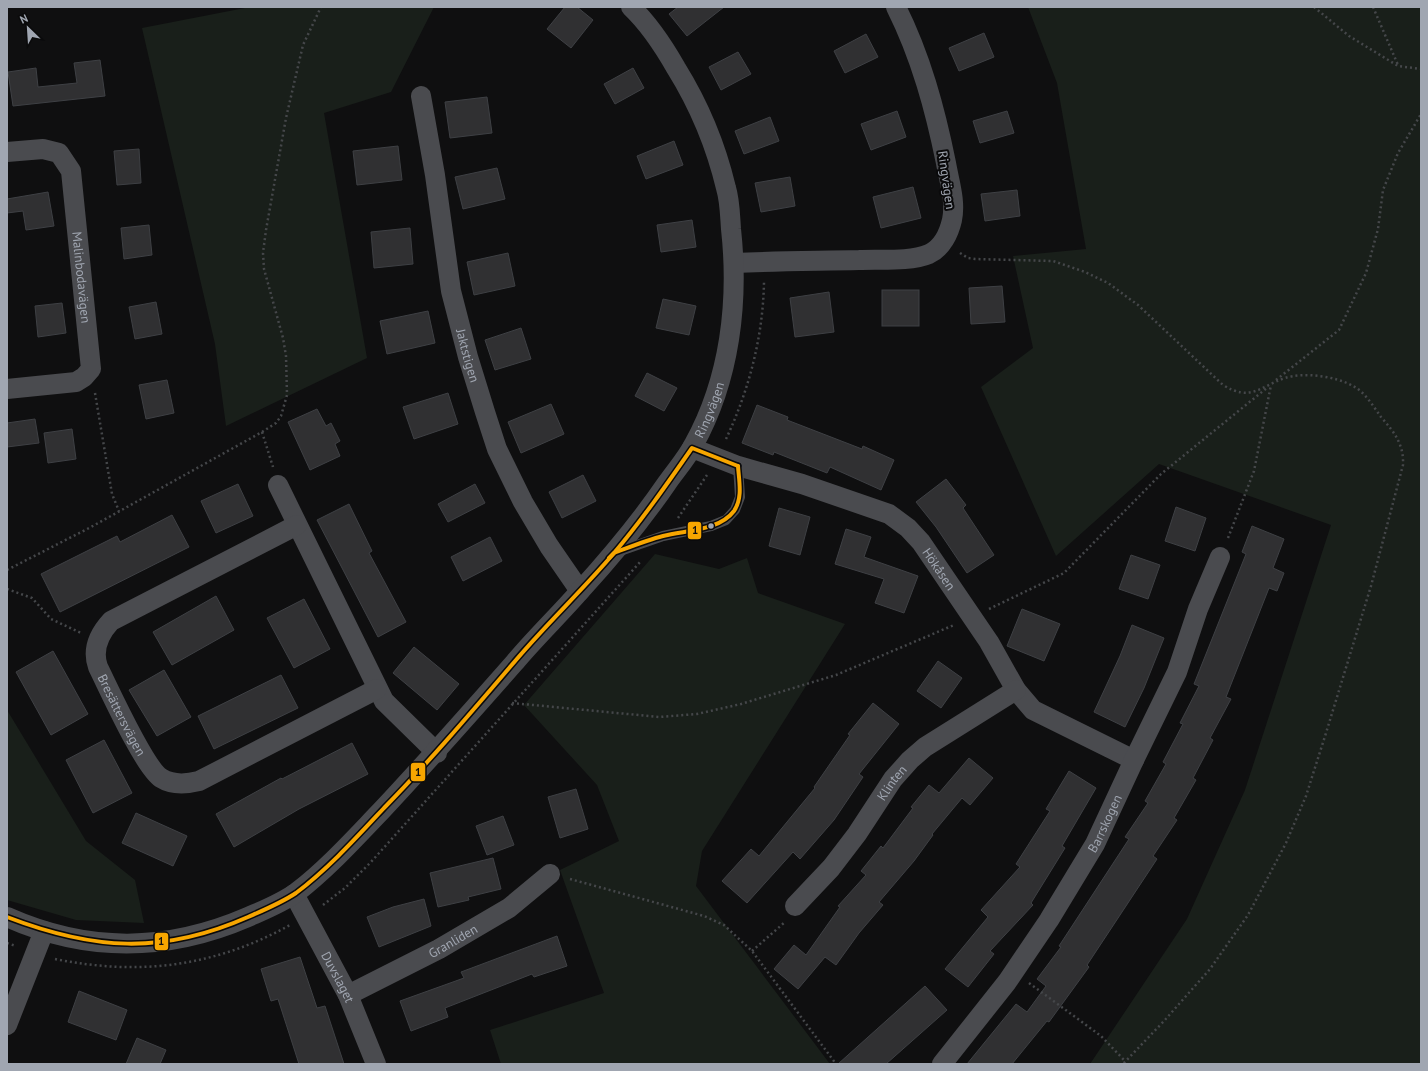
<svg xmlns="http://www.w3.org/2000/svg" width="1428" height="1071" font-family="'PT Sans',sans-serif">
<rect width="100%" height="100%" fill="#0f0f10"/>
<g fill="#191f1a">
<polygon points="250,7 434,7 391,92 324,113 367,358 226,426 215,344 142,28"/>
<polygon points="1028,7 1421,7 1421,1064 1090,1064 1187,919 1245,790 1331,525 1159,464 1056,556 981,387 1033,348 1013,256 1086,249 1057,83"/>
<polygon points="655,554 719,569 747,558 758,593 845,624 702,851 696,886 830,1064 501,1064 490,1030 604,993 560,870 619,841 597,785 524,705"/>
<polygon points="7,710 86,841 135,880 144,923 76,920 7,900"/>
</g>
<g fill="#303032" stroke="#3e4044">
<polygon points="565,7 577,7 593,20 571,48 547,29"/>
<polygon points="678,7 724,7 687,36 669,14"/>
<polygon points="984,33 994,57 959,71 949,48"/>
<polygon points="866,34 878,57 845,73 834,51"/>
<polygon points="738,52 751,74 721,90 709,67"/>
<polygon points="100,60 105,96 13,106 8,72 36,68 38,87 77,83 74,63"/>
<polygon points="633,68 644,88 615,104 604,84"/>
<polygon points="487,97 492,133 450,138 445,102"/>
<polygon points="897,111 906,137 871,150 861,124"/>
<polygon points="1007,111 1014,133 980,143 973,121"/>
<polygon points="770,117 779,141 744,154 735,131"/>
<polygon points="674,141 683,165 646,179 637,156"/>
<polygon points="398,146 402,180 357,185 353,151"/>
<polygon points="139,149 141,183 117,185 114,151"/>
<polygon points="497,168 505,199 463,209 455,177"/>
<polygon points="790,177 795,206 761,212 755,183"/>
<polygon points="913,187 921,218 881,228 873,197"/>
<polygon points="1017,190 1020,216 985,221 981,194"/>
<polygon points="48,192 54,226 26,230 23,211 7,213 7,199"/>
<polygon points="692,220 696,247 661,252 657,225"/>
<polygon points="149,225 152,255 124,259 121,228"/>
<polygon points="410,228 413,264 374,268 371,232"/>
<polygon points="508,253 515,286 474,295 467,262"/>
<polygon points="1002,286 1005,322 971,324 969,288"/>
<rect x="882" y="290" width="37" height="36"/>
<polygon points="829,292 834,332 795,337 790,298"/>
<polygon points="663,299 696,306 689,335 656,328"/>
<polygon points="156,302 162,334 135,339 129,307"/>
<polygon points="62,303 66,333 38,337 35,306"/>
<polygon points="428,311 435,343 387,354 380,321"/>
<polygon points="521,328 531,359 495,370 485,340"/>
<polygon points="647,373 677,388 664,411 635,396"/>
<polygon points="167,380 174,413 146,419 139,385"/>
<polygon points="448,393 458,424 414,439 403,407"/>
<polygon points="551,404 564,434 521,453 508,422"/>
<polygon points="757,405 788,417 787,420 862,449 863,446 894,460 881,490 830,467 827,473 774,452 773,455 742,443"/>
<polygon points="317,409 326,426 331,423 340,441 335,444 340,456 310,470 288,422"/>
<polygon points="35,419 39,443 7,447 7,423"/>
<polygon points="72,429 76,459 48,463 44,433"/>
<polygon points="583,475 596,501 562,518 549,492"/>
<polygon points="946,479 966,505 963,508 994,555 967,573 936,527 916,502"/>
<polygon points="238,484 253,516 216,533 201,501"/>
<polygon points="475,484 485,503 448,522 438,504"/>
<polygon points="349,504 372,551 369,553 406,622 378,637 317,520"/>
<polygon points="1176,507 1206,518 1195,551 1165,541"/>
<polygon points="779,508 810,517 800,555 769,546"/>
<polygon points="172,515 189,547 60,612 41,574 117,536 120,542"/>
<polygon points="1252,526 1284,539 1273,568 1284,573 1277,591 1269,588 1226,697 1231,699 1210,738 1213,740 1193,778 1196,780 1174,818 1177,820 1153,856 1157,859 1087,965 1089,967 1049,1022 1047,1021 1012,1064 967,1064 1016,1004 1027,1012 1046,986 1037,979 1061,947 1059,946 1129,839 1125,837 1148,803 1145,801 1166,764 1163,762 1183,724 1180,723 1199,686 1194,684 1246,554 1242,552"/>
<polygon points="846,529 871,537 864,557 918,576 904,613 875,603 884,579 835,564"/>
<polygon points="490,537 502,561 463,581 451,557"/>
<polygon points="1131,555 1160,565 1148,599 1119,589"/>
<polygon points="216,596 234,630 172,665 153,632"/>
<polygon points="304,599 330,649 294,668 267,618"/>
<polygon points="1022,609 1060,624 1044,661 1007,646"/>
<polygon points="1132,625 1164,638 1144,688 1125,727 1094,712 1120,656"/>
<polygon points="414,647 459,684 437,710 393,673"/>
<polygon points="53,651 88,714 51,735 16,672"/>
<polygon points="938,661 962,678 941,708 917,691"/>
<polygon points="164,670 191,717 157,736 129,690"/>
<polygon points="281,675 298,708 214,749 198,716"/>
<polygon points="873,703 899,724 859,774 863,777 834,820 800,859 793,852 747,903 722,881 751,849 759,856 815,788 814,787 850,735 848,734"/>
<polygon points="104,740 132,793 93,813 66,760"/>
<polygon points="352,743 368,774 299,809 234,847 216,814 281,778 282,779"/>
<polygon points="969,758 993,778 970,805 962,798 932,834 933,835 914,861 879,902 883,905 859,933 836,965 825,957 798,989 774,969 794,945 806,955 840,907 838,906 866,875 861,871 881,846 883,848 913,808 911,807 929,785 939,793"/>
<polygon points="1069,771 1096,788 1062,846 1065,848 1031,903 1033,905 990,951 994,954 968,987 945,969 988,917 981,910 1020,867 1016,864 1050,811 1046,809"/>
<polygon points="576,789 588,829 560,838 548,797"/>
<polygon points="136,813 187,836 173,866 122,843"/>
<polygon points="503,816 514,845 487,855 476,826"/>
<polygon points="493,858 501,889 468,897 469,900 438,907 430,873"/>
<polygon points="424,899 431,926 379,947 367,917 393,907"/>
<polygon points="557,936 567,966 534,977 532,974 445,1008 448,1017 411,1031 400,1001 464,978 461,972"/>
<polygon points="300,957 317,1008 325,1006 344,1064 299,1064 278,999 271,1001 261,969"/>
<polygon points="925,986 947,1010 886,1064 838,1064"/>
<polygon points="79,991 127,1010 116,1040 68,1022"/>
<polygon points="137,1038 166,1050 160,1064 126,1064"/>
</g>
<g fill="none" stroke-linecap="round" stroke-linejoin="round">
<g stroke="#45474a" stroke-width="2.5" stroke-dasharray="2 3" stroke-linecap="butt">
<polyline points="1314,7 1349,36 1398,66 1421,69"/>
<polyline points="1373,7 1398,65"/>
<path d="M 960,253 L 968,258 L 975,259 L 1053,261 L 1085,272 L 1108,283 L 1138,305 L 1223,385 C 1251,402 1259,387 1285,378 C 1304,372 1335,376 1353,386 C 1365,392 1373,406 1381,417 C 1394,432 1404,444 1403,465 L 1371,586 L 1326,733 L 1306,796 L 1286,843 L 1248,915 L 1210,969 L 1164,1021 L 1123,1064"/>
<polyline points="1276,380 1339,330 1366,273 1378,229 1383,190 1398,153 1421,114"/>
<polyline points="95,393 112,494 119,511"/>
<polyline points="262,432 273,467"/>
<path d="M 726,439 C 749,390 763,337 764,282"/>
<polyline points="678,518 707,475"/>
<polyline points="1228,538 1254,471 1271,385"/>
<polyline points="7,570 91,527 262,432 276,423 281,416 287,395 286,356 283,338 264,269 263,253 266,230 286,118 303,45 321,7"/>
<polyline points="7,589 32,598 51,619 81,633"/>
<polyline points="989,609 1064,573 1161,474 1268,387"/>
<polyline points="512,703 659,717 697,714 741,704 836,675 954,625"/>
<polyline points="570,879 704,916 724,925 752,951 836,1064"/>
<polyline points="323,905 345,888 371,862 641,561"/>
<polyline points="7,943 16,946"/>
<polyline points="752,951 785,922"/>
<path d="M 55,959 C 139,976 214,967 290,925"/>
<polyline points="1029,983 1101,1036 1125,1061"/>
</g>
<polyline stroke="#4a4b4f" stroke-width="10" points="620,551 663,536 711,526 726,520 735,510 740,497 738,466"/>
<g stroke="#4a4b4f" stroke-width="20">
<path id="s1" d="M 421,96 L 435,175 L 451,291 L 468,357 L 485,412 L 497,449 L 523,502 L 549,546 L 580,591"/>
<path id="s2" d="M 7,152 L 43,149 L 59,153 L 71,171 L 91,369 L 84,377 L 76,382 L 7,389"/>
<path d="M 735,263 C 776,261 818,261 859,260 C 880,259 910,262 929,254 C 942,248 949,233 952,220 C 956,201 949,181 946,163 C 935,109 921,57 896,7"/>
<path id="s3" d="M 692,448 L 738,466 L 802,484 L 889,514 L 908,528 L 921,542 L 989,642 L 1016,690 L 1033,710 L 1134,760"/>
<polyline points="278,485 384,701 437,753"/>
<path id="s4" d="M 297,525 L 111,621 C 99,634 92,650 98,667 C 109,689 144,767 161,778 C 172,785 187,784 199,781 L 377,689"/>
<path id="s5" d="M 294,894 L 348,995 L 376,1064"/>
<path id="s6" d="M 795,906 L 831,868 L 857,834 L 893,779 L 910,760 L 925,747 L 1016,690"/>
<path id="s7" d="M 7,917 C 88,953 167,952 248,917 C 264,910 282,903 297,892 C 328,868 354,839 381,811 C 427,762 471,712 515,662 C 536,637 559,615 580,591 C 611,557 641,521 667,483 C 676,470 687,458 694,444 C 730,379 739,302 731,229 C 730,216 730,201 726,188 C 716,146 699,105 676,68 C 664,47 649,24 631,7"/>
<path id="s8" d="M 348,995 L 439,949 L 509,908 L 550,874"/>
<polyline points="7,1025 44,931"/>
<path id="s9" d="M 942,1064 L 1007,982 L 1049,920 L 1095,844 L 1134,760 L 1177,672 L 1198,609 L 1220,557"/>
</g>
<defs>
<g id="bus-1">
<path d="M 609,558 L 614,553 C 630,547 647,540 663,536 C 686,530 719,531 734,511 C 743,498 739,481 738,466"/>
<path d="M 7,917 C 93,950 162,955 248,917 C 264,910 281,903 296,893 C 329,868 356,838 384,808 C 428,763 469,715 510,667 C 543,627 581,592 614,553 C 642,520 667,484 692,448 L 738,466"/>
</g>
</defs>
<use href="#bus-1" stroke="#0a0a0b" stroke-width="7"/>
<use href="#bus-1" stroke="#f7a600" stroke-width="4"/>
</g>
<circle fill="#a0a6b1" stroke="#0a0a0b" stroke-width="1.5" cx="711" cy="526" r="3.5"/>
<g text-anchor="middle" stroke-width="4" stroke-linejoin="round" paint-order="stroke">
<g font-size="13" fill="#a0a6b1" stroke="#0a0a0b">
<text transform="translate(947 180) rotate(82)" y="5">Ringvägen</text>
<text dy="5" stroke="none"><textPath href="#s2" startOffset="181">Malinbodavägen</textPath></text>
<text dy="5" stroke="none"><textPath href="#s1" startOffset="264">Jaktstigen</textPath></text>
<text dy="5" stroke="none"><textPath href="#s7" startOffset="941">Ringvägen</textPath></text>
<text dy="5" stroke="none"><textPath href="#s3" startOffset="283">Hökåsen</textPath></text>
<text dy="5" stroke="none"><textPath href="#s4" startOffset="313">Bresättersvägen</textPath></text>
<text dy="5" stroke="none"><textPath href="#s6" startOffset="157">Klinten</textPath></text>
<text dy="5" stroke="none"><textPath href="#s9" startOffset="291">Barrskogen</textPath></text>
<text dy="5" stroke="none"><textPath href="#s8" startOffset="118">Granliden</textPath></text>
<text dy="5" stroke="none"><textPath href="#s5" startOffset="94">Duvslaget</textPath></text>
</g>
</g>
<g stroke="#0a0a0b" stroke-width="1.5">
<rect x="687" y="521" width="15" height="19" rx="4" fill="#f7a600"/>
<rect x="410" y="762" width="16" height="20" rx="4" fill="#f7a600"/>
<rect x="154" y="932" width="15" height="19" rx="4" fill="#f7a600"/>
</g>
<g font-size="11" text-anchor="middle" font-weight="bold" fill="#111">
<text x="695" y="534">1</text>
<text x="418" y="776">1</text>
<text x="161" y="945">1</text>
</g>
<rect width="1428" height="1071" fill="none" stroke="#a0a6b1" stroke-width="16"/>
<g transform="translate(28 28) rotate(335)" stroke="#0a0a0b" stroke-width="3" paint-order="stroke">
<path d="M0-3L7 15L0 10L-7 15Z" fill="#a0a6b1"/>
<text y="-6" font-size="11" font-weight="bold" text-anchor="middle" fill="#a0a6b1">N</text>
</g>
</svg>
